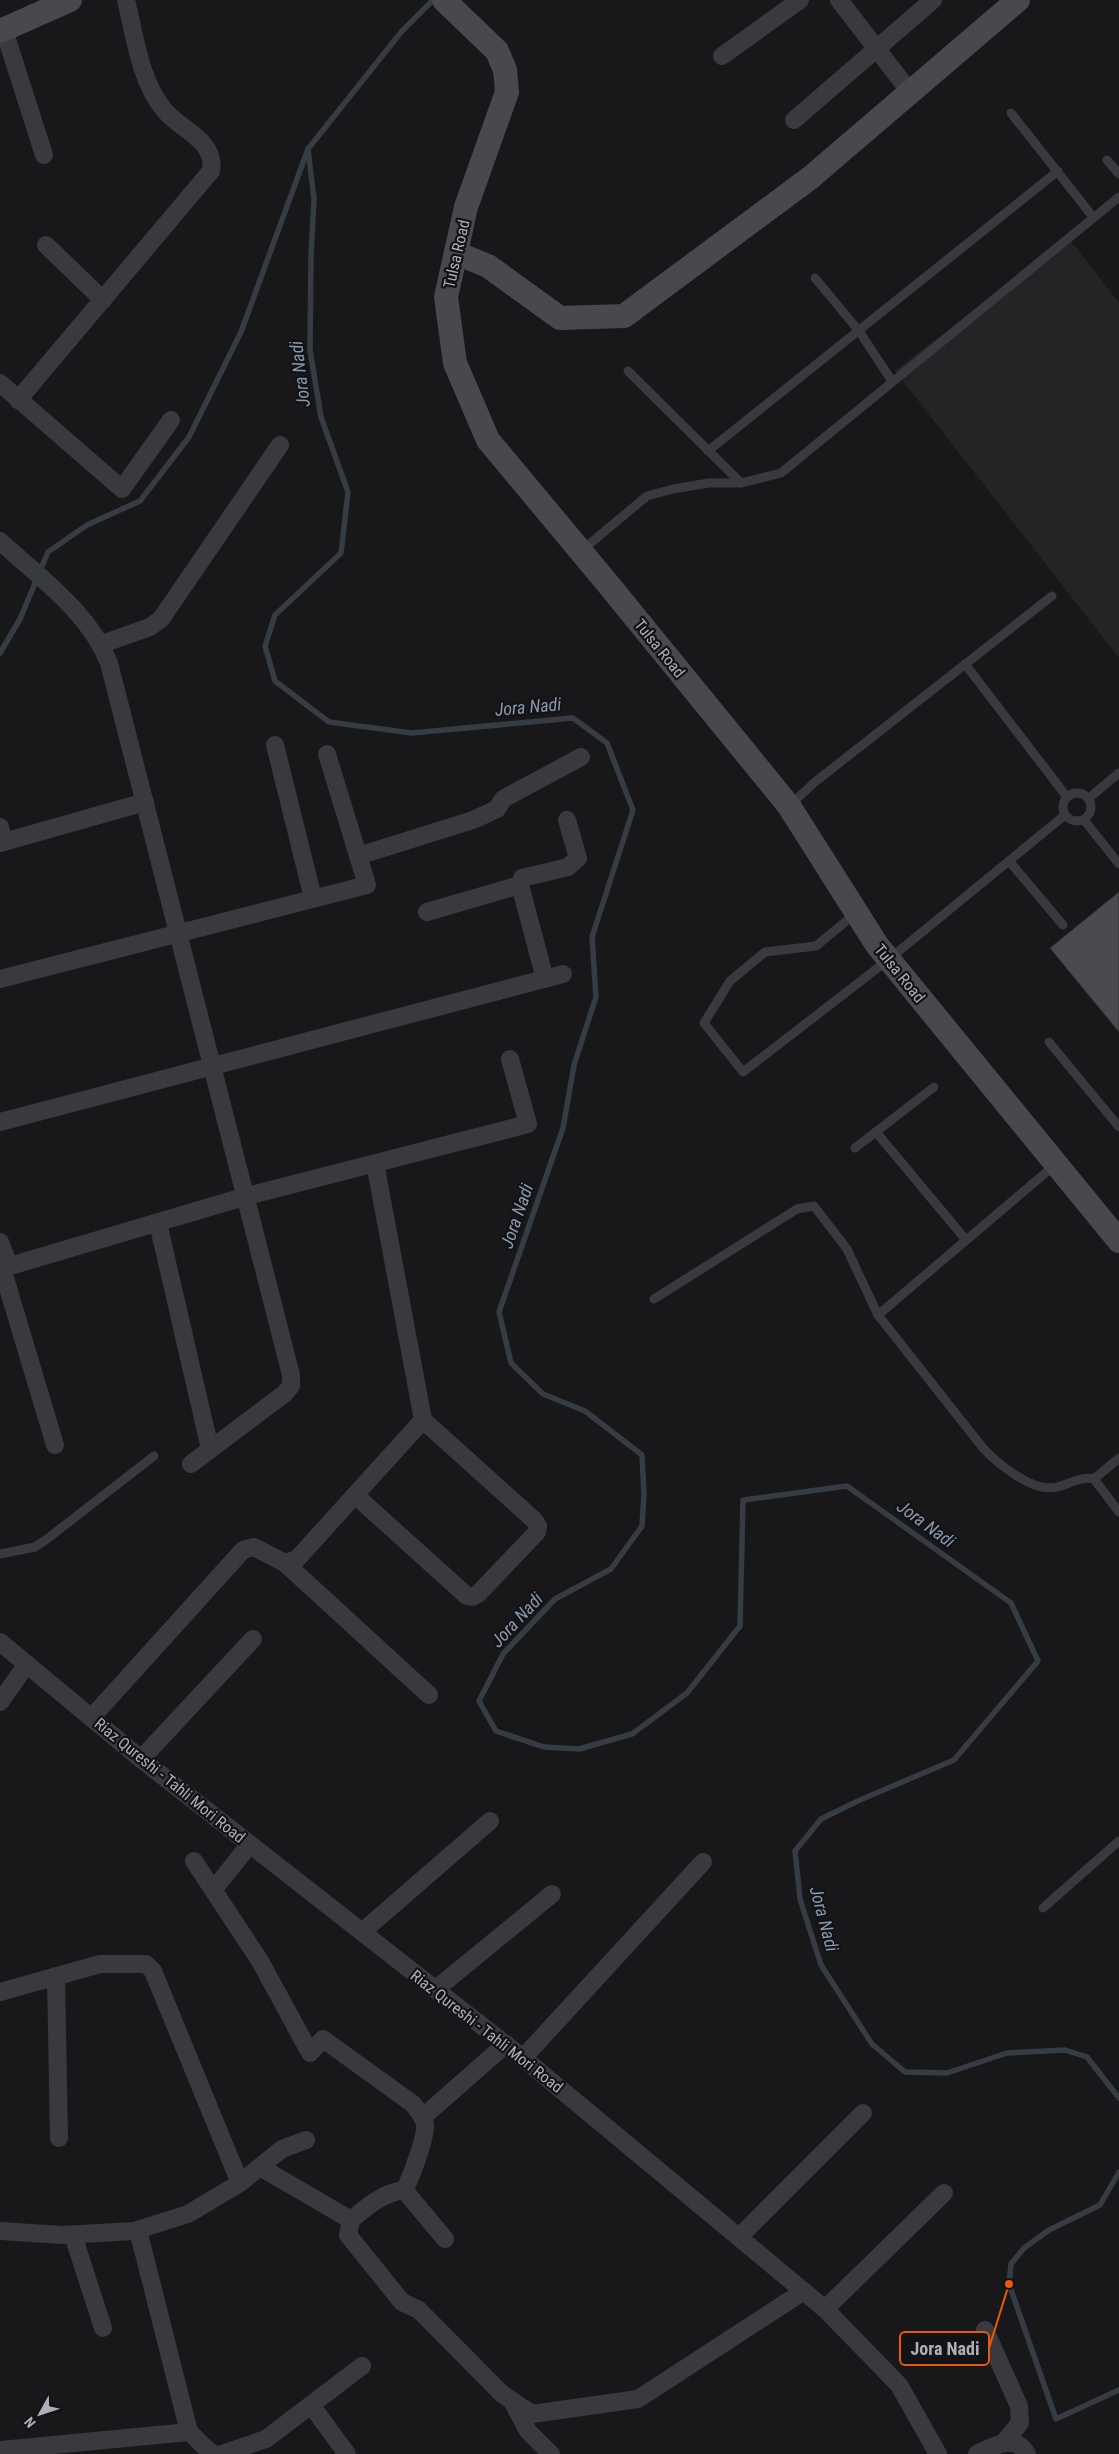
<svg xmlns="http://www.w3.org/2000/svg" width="1119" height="2454" font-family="'Roboto Condensed',sans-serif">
<rect width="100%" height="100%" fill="#18181a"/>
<polygon fill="#242427" points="1068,237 1119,303 1119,658 895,371"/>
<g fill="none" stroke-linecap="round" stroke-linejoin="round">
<g stroke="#353c43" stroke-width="5.5">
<polyline points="308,149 314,199 311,257 310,350 321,417 348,492 341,553 275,615 265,646 275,681 329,722 412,733 573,718 607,743 633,810 592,937 596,997 574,1065 563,1128 499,1312 511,1363 543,1394 585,1411 642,1455 644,1495 642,1526 611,1569 555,1599 503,1654 479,1701 496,1731 544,1747 579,1749 632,1734 687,1693 740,1626 743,1500 847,1486 1011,1603 1038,1661 954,1760 860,1800 821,1819 795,1851 800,1899 821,1965 872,2044 905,2072 947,2073 1007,2053 1065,2050 1087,2057 1119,2098"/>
<polyline points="0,653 20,619 48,552 87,525 140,501 189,437 241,332 308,149 402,31 433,0"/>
<polyline points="1119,2172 1100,2205 1049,2230 1024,2248 1011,2264 1009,2284 1056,2419 1119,2390"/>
</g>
</g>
<polygon fill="#4a4b4e" stroke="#333235" points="1119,892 1119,1032 1050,948"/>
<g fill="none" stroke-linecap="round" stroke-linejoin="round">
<g stroke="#393a3e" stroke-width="9">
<polyline points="1011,113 1093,217"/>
<polyline points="1107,160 1119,174"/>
<polyline points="815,278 859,331 892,381"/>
<polyline points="628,371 741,483"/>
<polyline points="708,451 1058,171"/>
<polyline points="581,551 647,496 673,489 709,483 741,483 781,473 1119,197"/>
<polyline points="965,664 1067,797"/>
<circle cx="1077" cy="807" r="14"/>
<polyline points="1089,798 1119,773"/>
<polyline points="789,806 815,782 1052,596"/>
<polyline points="1084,820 1119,864"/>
<polyline points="1009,861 1063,925"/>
<polyline points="856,913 816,946 765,952 730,981 704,1023 743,1072 888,960 1065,815"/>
<polyline points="1049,1042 1119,1127"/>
<polyline points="876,1132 966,1240"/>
<polyline points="855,1148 934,1087"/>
<path d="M 654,1299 L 797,1209 L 814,1206 L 847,1249 L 878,1315 L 983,1448 C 998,1464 1033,1493 1057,1487 C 1070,1484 1080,1476 1094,1479 L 1119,1512"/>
<polyline points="878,1315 1056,1164"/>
<polyline points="1094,1479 1119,1458"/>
<polyline points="0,1554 35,1547 47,1539 154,1456"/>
<polyline points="1043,1908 1119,1841"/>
</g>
<g stroke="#393a3e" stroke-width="18">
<polyline points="839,0 910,92"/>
<polyline points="4,30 44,155"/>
<polyline points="722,56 800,0"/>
<polyline points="794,120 933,0"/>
<polyline points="46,245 103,300"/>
<polyline points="0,383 122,489 171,420"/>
<path d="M 18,400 L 211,171 C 216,140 182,131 165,111 C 140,82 135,36 126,0"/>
<path d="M 0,541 C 39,577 89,612 109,663 L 291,1375 L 291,1386 L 284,1394 L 191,1464"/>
<polyline points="102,644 150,627 161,619 280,445"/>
<polyline points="275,745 313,898"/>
<polyline points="0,827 4,842"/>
<polyline points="0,843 145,802"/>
<polyline points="358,856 473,820 497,809 503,799 581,757"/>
<polyline points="520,885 545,979"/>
<polyline points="427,912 520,885 522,878 568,867 578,858 567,820"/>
<polyline points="0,979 367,885 327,754"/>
<polyline points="0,1122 563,974"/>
<polyline points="158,1223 210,1449"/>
<polyline points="0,1242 9,1266"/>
<polyline points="2,1268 55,1445"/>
<polyline points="0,1269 247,1196 528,1124 510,1059"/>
<polyline points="356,1496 467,1596 472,1597 478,1594 537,1532 538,1526 534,1520 423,1420"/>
<polyline points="285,1563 429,1695"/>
<polyline points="0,1642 141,1759 523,2058 825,2309 899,2385 938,2454"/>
<polyline points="0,1702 27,1664"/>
<polyline points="92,1717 243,1550 254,1547 285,1563 297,1559 423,1420 375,1163"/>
<polyline points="141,1759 253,1639"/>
<path d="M 194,1861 L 260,1961 L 310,2053 L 323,2039 L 413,2104 C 418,2110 423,2116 425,2124 C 427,2134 410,2181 404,2190"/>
<polyline points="214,1889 250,1844"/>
<polyline points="362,1932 490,1821"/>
<polyline points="56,1976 59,2138"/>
<polyline points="436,1989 552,1894"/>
<polyline points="0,1992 100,1964 146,1964 153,1971 240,2183"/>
<polyline points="523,2058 703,1862"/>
<polyline points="423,2117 506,2044"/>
<path d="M 260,2167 L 351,2220 C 367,2207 382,2193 404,2190"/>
<polyline points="404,2190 445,2239"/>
<polyline points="351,2220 348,2235 402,2302 419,2310 502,2394 532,2414 638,2399 804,2291"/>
<polyline points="138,2230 189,2432"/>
<polyline points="0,2231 63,2235 134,2231 188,2214 240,2183 282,2149 306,2140"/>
<polyline points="73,2235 103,2328"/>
<polyline points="739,2237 863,2113"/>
<polyline points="825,2309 944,2193"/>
<polyline points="985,2330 1019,2406 1020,2423 1004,2442"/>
<polyline points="311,2405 347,2454"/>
<polyline points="514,2405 528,2431 551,2454"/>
<path d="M 1,2450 L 189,2432 C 198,2439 204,2449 214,2454"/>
<polyline points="222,2454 266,2439 362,2366"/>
<path d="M 977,2454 C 994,2446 1015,2433 1027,2454"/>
</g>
<g stroke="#48494e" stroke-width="24">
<polyline points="444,0 497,51 505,70 507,92 466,207 446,297 455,363 488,440 608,584 789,806 877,945 1119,1241"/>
<polyline points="0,31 70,0"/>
<polyline points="456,253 488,266 560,318 624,316 810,178 1018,0"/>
</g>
</g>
<g text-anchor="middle" stroke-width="4.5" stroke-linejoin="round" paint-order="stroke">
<g font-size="16" fill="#acafb8" stroke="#131315">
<text transform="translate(456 254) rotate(-77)" y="6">Tulsa Road</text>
<text transform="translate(660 648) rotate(51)" y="6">Tulsa Road</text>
<text transform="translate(900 973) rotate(51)" y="6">Tulsa Road</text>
<text transform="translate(170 1780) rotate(39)" y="6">Riaz Qureshi - Tahli Mori Road</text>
<text transform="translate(487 2031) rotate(38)" y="6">Riaz Qureshi - Tahli Mori Road</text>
</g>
<g font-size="18" font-style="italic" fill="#8899ae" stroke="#131315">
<text transform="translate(300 374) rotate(-97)" y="6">Jora Nadi</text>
<text transform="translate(528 707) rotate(-5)" y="6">Jora Nadi</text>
<text transform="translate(517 1216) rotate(-71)" y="6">Jora Nadi</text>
<text transform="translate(926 1524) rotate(36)" y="6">Jora Nadi</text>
<text transform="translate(517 1620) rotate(-47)" y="6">Jora Nadi</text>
<text transform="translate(824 1919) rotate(75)" y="6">Jora Nadi</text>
</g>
</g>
<path fill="none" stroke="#e8590c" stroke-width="2" d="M1009 2284L989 2348"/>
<circle fill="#e8590c" stroke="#131315" stroke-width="2" cx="1009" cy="2284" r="5"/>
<rect fill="#131315" stroke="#e8590c" stroke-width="2" x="900" y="2332" width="89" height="33" rx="5"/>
<g font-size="18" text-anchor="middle" font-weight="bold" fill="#acafb8">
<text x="945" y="2355">Jora Nadi</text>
</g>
<g transform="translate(40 2414) rotate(230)" stroke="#131315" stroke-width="4" paint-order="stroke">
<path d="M0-4L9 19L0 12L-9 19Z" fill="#acafb8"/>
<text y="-8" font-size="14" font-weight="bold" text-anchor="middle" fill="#acafb8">N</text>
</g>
</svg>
